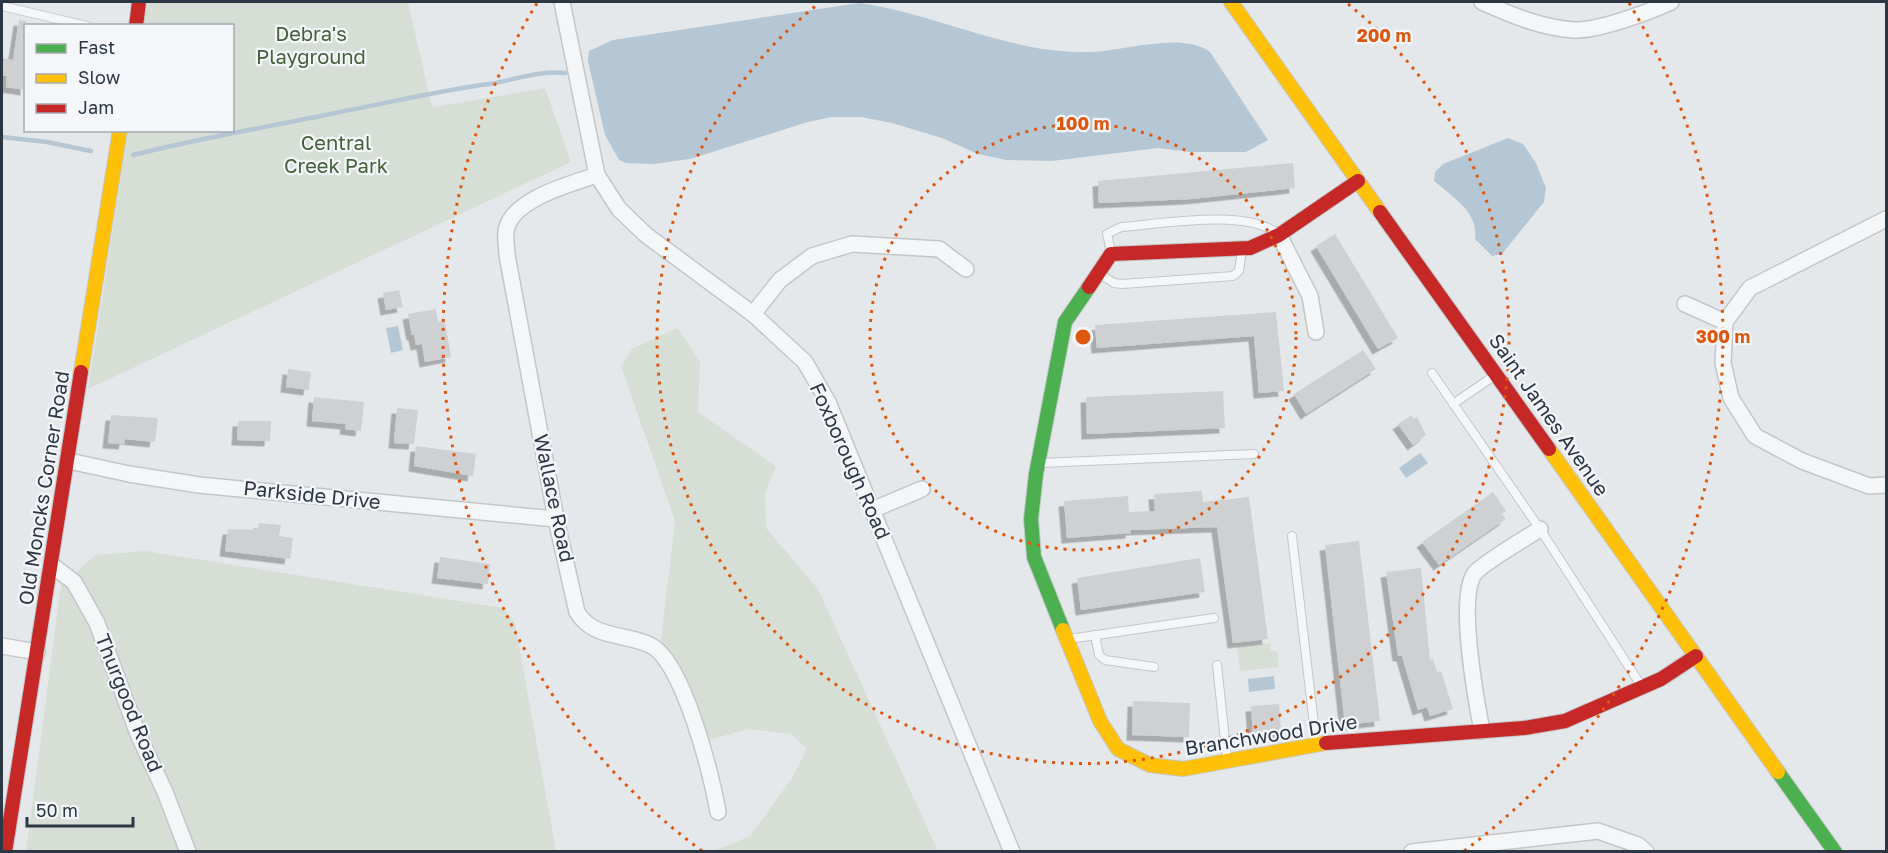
<svg xmlns="http://www.w3.org/2000/svg" width="1888" height="853" font-family="'Golos Text',sans-serif">
<defs>
<filter id="shadow"><feDropShadow dx="-5.5" dy="5.5" stdDeviation="0" flood-color="#0004"/></filter>
</defs>
<rect width="100%" height="100%" fill="#e5e8ea"/>
<g fill="#d7ded6">
<polygon points="148,2 408,2 432,107 545,88 571,162 88,389 128,131 232,130 232,26 144,25"/>
<polygon points="678,328 700,362 698,412 776,466 765,493 766,528 818,589 938,851 714,851 750,836 792,778 807,749 791,734 749,729 708,740 661,640 675,521 621,366 632,349"/>
<polygon points="146,551 503,608 515,623 556,851 26,852 63,569 75,573 95,555"/>
<polygon points="1270,643 1271,651 1277,651 1279,667 1240,671 1237,647"/>
</g>
<g fill="#b5c7d4">
<path d="M 859,3 C 938,14 1009,54 1090,52 C 1125,51 1182,31 1210,52 L 1268,140 L 1246,152 L 1190,152 L 1158,148 L 1052,161 L 1006,160 L 978,154 L 942,138 L 892,123 L 861,117 L 832,117 L 808,122 L 690,159 L 654,164 L 626,163 L 619,160 L 605,135 L 588,61 L 589,51 L 613,40 Z"/>
<path d="M 1508,138 L 1523,144 L 1536,163 L 1546,188 L 1544,202 L 1502,254 L 1492,256 L 1475,239 C 1479,213 1453,197 1434,181 L 1435,172 L 1443,164 Z"/>
<polygon points="398,326 403,350 391,353 386,328"/>
<polygon points="1420,453 1428,463 1406,478 1399,468"/>
<polygon points="1274,676 1275,689 1249,692 1248,679"/>
</g>
<g fill="none" stroke-linecap="round" stroke-linejoin="round">
<g stroke="#b5c7d4" stroke-width="4.5">
<polyline points="2,137 47,142 91,151"/>
<path d="M 133,155 C 200,138 268,127 335,113 C 387,103 437,91 489,84 C 515,80 538,70 565,73"/>
</g>
</g>
<g fill="#ced0d2" filter="url(#shadow)">
<polygon points="19,20 26,21 26,90 6,87 7,76 2,76 2,58 13,60"/>
<polygon points="1293,163 1295,188 1191,199 1099,203 1098,181"/>
<polygon points="1335,234 1398,338 1378,349 1316,246"/>
<polygon points="399,290 403,307 386,310 383,293"/>
<polygon points="436,309 438,322 445,321 451,357 425,362 422,344 416,345 414,335 412,335 408,314"/>
<polygon points="1276,312 1284,391 1259,393 1254,336 1097,348 1095,325"/>
<polygon points="1363,350 1376,369 1306,414 1294,394"/>
<polygon points="288,369 311,372 309,390 286,387"/>
<polygon points="1223,391 1225,428 1087,434 1086,397"/>
<polygon points="314,397 364,402 361,431 345,429 346,424 312,421"/>
<polygon points="397,408 418,410 414,444 394,443"/>
<polygon points="111,415 158,418 155,442 125,439 124,444 108,443"/>
<polygon points="1412,415 1414,419 1417,417 1426,435 1413,445 1398,424"/>
<polygon points="238,421 271,421 270,441 237,440"/>
<polygon points="416,446 476,454 473,476 414,466"/>
<polygon points="1202,491 1203,502 1249,497 1268,639 1233,643 1217,527 1131,530 1131,533 1067,538 1064,501 1128,496 1129,512 1155,511 1154,494"/>
<polygon points="1493,492 1506,511 1502,514 1506,519 1439,565 1422,542"/>
<polygon points="259,523 281,525 279,536 293,538 290,559 225,551 228,529 258,530"/>
<polygon points="1359,541 1380,721 1345,725 1325,545"/>
<polygon points="440,557 490,564 488,584 437,578"/>
<polygon points="1200,558 1205,592 1081,610 1077,578"/>
<polygon points="1421,568 1430,660 1433,659 1437,672 1441,671 1453,709 1430,716 1427,707 1418,710 1402,656 1398,656 1386,572"/>
<polygon points="1133,701 1190,703 1189,737 1132,735"/>
<polygon points="1279,704 1281,732 1253,734 1251,706"/>
</g>
<g fill="none" stroke-linecap="round" stroke-linejoin="round">
<defs>
<g id="lane">
<polyline points="2,6 87,26"/>
<path d="M 1111,252 L 1107,234 L 1121,227 C 1161,224 1247,208 1278,234"/>
<polyline points="1100,274 1114,283 1122,284 1233,276 1239,271 1242,250"/>
<polyline points="1432,373 1540,529 1642,687"/>
<polyline points="1453,404 1494,376"/>
<polyline points="1040,463 1254,454"/>
<polyline points="1292,536 1316,742"/>
<polyline points="1095,635 1099,655 1105,660 1154,667"/>
<polyline points="1069,639 1214,618"/>
<polyline points="1217,665 1227,759"/>
</g>
<g id="street">
<polyline points="562,2 597,175 619,209 646,235 753,314 805,362 828,402 1012,852"/>
<path d="M 1482,2 C 1511,15 1542,28 1574,30 C 1598,31 1649,12 1671,2"/>
<path d="M 597,175 C 571,184 516,198 507,227 C 504,234 507,247 507,255 L 556,519 L 577,612 C 593,639 625,633 650,645 C 683,660 712,776 718,812"/>
<polyline points="1886,219 1750,288 1725,322 1723,363 1731,398 1755,436 1802,461 1869,486 1886,485"/>
<polyline points="1279,235 1310,296 1316,332"/>
<polyline points="1685,304 1725,322"/>
<polyline points="753,314 780,280 812,256 852,244 939,249 966,269"/>
<polyline points="69,461 129,474 199,485 556,519"/>
<polyline points="872,510 922,489"/>
<polyline points="53,566 74,582 97,623 138,734 165,792 188,852"/>
<polyline points="2,646 37,652"/>
<path d="M 1482,731 C 1476,700 1457,596 1475,573 C 1482,564 1527,537 1540,529"/>
<polyline points="1412,852 1598,831 1638,845 1646,852"/>
</g>
<g id="fast">
<polyline points="1063,630 1034,557 1031,519 1036,474 1065,322 1089,287"/>
<polyline points="1778,772 1835,852"/>
</g>
<g id="slow">
<polyline points="1231,2 1380,212"/>
<polyline points="81,372 120,130"/>
<polyline points="1549,449 1778,772"/>
<polyline points="1063,630 1100,721 1118,749 1150,765 1183,769 1326,743"/>
</g>
<g id="jam">
<polyline points="136,26 139,2"/>
<polyline points="1380,212 1549,449"/>
<polyline points="1089,287 1111,254 1250,248 1279,235 1358,181"/>
<polyline points="1326,743 1524,728 1565,721 1661,679 1696,656"/>
<polyline points="5,852 81,372"/>
</g>
</defs>
<use href="#lane" stroke="#c3c6c8" stroke-width="10"/>
<use href="#street" stroke="#c3c6c8" stroke-width="18"/>
<use href="#fast" stroke="#c3c6c8" stroke-width="16"/>
<use href="#slow" stroke="#c3c6c8" stroke-width="16"/>
<use href="#jam" stroke="#c3c6c8" stroke-width="16"/>
<use href="#lane" stroke="#f5f6f7" stroke-width="8"/>
<use href="#street" stroke="#f5f6f7" stroke-width="15"/>
<use href="#fast" stroke="#4caf50" stroke-width="14"/>
<use href="#slow" stroke="#ffc107" stroke-width="14"/>
<use href="#jam" stroke="#c62828" stroke-width="14"/>
</g>
<g fill="none" stroke="#df570f" stroke-width="3" stroke-dasharray="3 6">
<circle cx="1083" cy="337" r="213"/>
<path d="M1348 4A426 426 0 1 1 818 4"/>
<path d="M702 851A640 640 0 0 1 537 3M1629 3A640 640 0 0 1 1464 851"/>
</g>
<g text-anchor="middle" stroke-width="4.5" stroke-linejoin="round" paint-order="stroke">
<g font-size="20" fill="#445f39" stroke="#f4f6f9">
<text x="311" y="41">Debra's<tspan x="311" dy="23">Playground</tspan></text>
<text x="336" y="150">Central<tspan x="336" dy="23">Creek Park</tspan></text>
</g>
<g font-size="20" fill="#2c3744" stroke="#f4f6f9">
<text transform="translate(1549 415) rotate(55)" y="7">Saint James Avenue</text>
<text transform="translate(850 461) rotate(66)" y="7">Foxborough Road</text>
<text transform="translate(44 488) rotate(-81)" y="7">Old Moncks Corner Road</text>
<text transform="translate(312 495) rotate(6)" y="7">Parkside Drive</text>
<text transform="translate(554 498) rotate(78)" y="7">Wallace Road</text>
<text transform="translate(129 703) rotate(68)" y="7">Thurgood Road</text>
<text transform="translate(1271 735) rotate(-9)" y="7">Branchwood Drive</text>
</g>
</g>
<circle cx="1083" cy="337" r="9" fill="#df570f" stroke="#f4f6f9" stroke-width="3"/>
<g font-size="18" text-anchor="middle" font-weight="bold" fill="#df570f" stroke="#f4f6f9" stroke-width="4.5" stroke-linejoin="round" paint-order="stroke">
<text x="1384" y="42">200 m</text>
<text x="1083" y="130">100 m</text>
<text x="1723" y="343">300 m</text>
</g>
<rect width="1888" height="853" fill="none" stroke="#2c3744" stroke-width="6"/>
<rect x="24" y="24" width="210" height="108" fill="#f4f6f9" stroke="#a4aab1" stroke-width="1.5"/>
<rect x="36" y="44" width="30" height="9" fill="#4caf50" stroke="#a4aab1" stroke-width="1.5"/>
<text x="78" y="54" font-size="18" fill="#2c3744">Fast</text>
<rect x="36" y="74" width="30" height="9" fill="#ffc107" stroke="#a4aab1" stroke-width="1.5"/>
<text x="78" y="84" font-size="18" fill="#2c3744">Slow</text>
<rect x="36" y="104" width="30" height="9" fill="#c62828" stroke="#a4aab1" stroke-width="1.5"/>
<text x="78" y="114" font-size="18" fill="#2c3744">Jam</text>
<path d="M27 817v9h106v-9" fill="none" stroke="#2c3744" stroke-width="3"/>
<text x="36" y="817" font-size="18" fill="#2c3744" stroke="#f4f6f9" stroke-width="4.5" paint-order="stroke">50 m</text>
</svg>
